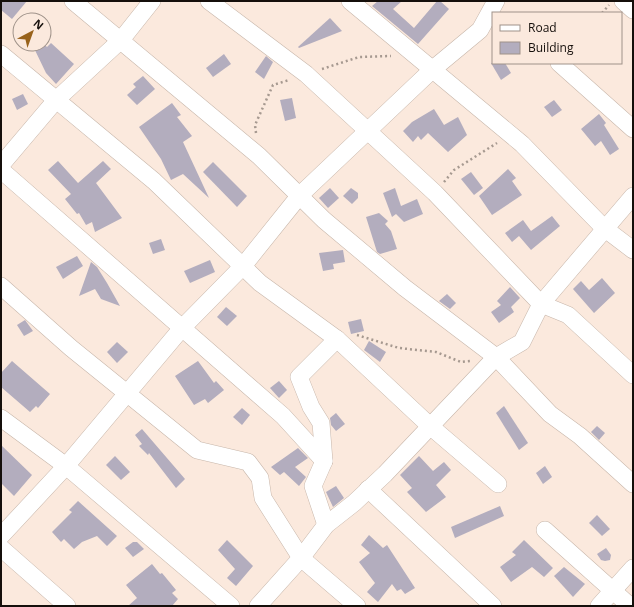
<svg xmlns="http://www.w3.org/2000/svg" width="634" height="607" font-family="'Open Sans',sans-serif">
<rect width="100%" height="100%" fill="#fbe9dd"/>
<g fill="#b3adbe">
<polygon points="1,1 27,1 12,19 1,10"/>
<polygon points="378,1 402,1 393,9 414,28 437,1 440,1 449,9 418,44 372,6"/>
<polygon points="330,18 342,31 299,48 298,47"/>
<polygon points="51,43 74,64 56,84 46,73 32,44 44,44 47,47"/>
<polygon points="224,54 231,64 213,77 206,68"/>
<polygon points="266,56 273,62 264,79 255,72"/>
<polygon points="491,63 505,63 511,73 501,80"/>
<polygon points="143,76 155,89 137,105 127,95 136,87 133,84"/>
<polygon points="23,94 28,104 17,110 12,99"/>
<polygon points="292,98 296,118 285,121 280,100"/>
<polygon points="554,100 562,110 552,117 544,107"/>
<polygon points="172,103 181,115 177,117 192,136 183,142 209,198 183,174 171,180 161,159 139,127"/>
<polygon points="434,109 444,125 458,117 467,135 448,152 428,133 421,140 418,136 413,142 403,131 412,122"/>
<polygon points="599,114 606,123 604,125 619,149 610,155 601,141 595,146 581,129"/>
<polygon points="58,161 78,183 103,161 111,169 96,183 122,218 95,232 92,222 86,225 79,213 77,214 65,199 71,194 48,170"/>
<polygon points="213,162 247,196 237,207 203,172"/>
<polygon points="508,169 516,178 512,181 522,195 492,215 479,196"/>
<polygon points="471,172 483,188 474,195 461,179"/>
<polygon points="330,188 339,198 328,208 319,198"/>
<polygon points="351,188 358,193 358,198 352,204 343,196"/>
<polygon points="395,188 401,206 417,199 423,214 404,222 396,214 392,217 383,193"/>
<polygon points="379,213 388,221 385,224 391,231 397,249 380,254 377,252 366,217"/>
<polygon points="552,216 560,226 531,250 519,236 512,242 505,233 523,220 531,231"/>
<polygon points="161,239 165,250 153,254 149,243"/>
<polygon points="343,250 345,262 333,264 334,269 323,271 319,253"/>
<polygon points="77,256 83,266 63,279 56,267"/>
<polygon points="210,260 215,272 190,283 184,271"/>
<polygon points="91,262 97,267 107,283 120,306 101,299 95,289 79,296"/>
<polygon points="602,278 615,293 594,313 573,289 581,281 589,290"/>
<polygon points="510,287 520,298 511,307 514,312 499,323 491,312 501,305 497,301"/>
<polygon points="447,294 456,303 450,309 439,301"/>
<polygon points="226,307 237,316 227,326 217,317"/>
<polygon points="361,319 364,331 351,334 348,322"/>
<polygon points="25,320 33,331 24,336 17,325"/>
<polygon points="369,341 386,352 380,362 364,350"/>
<polygon points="117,342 128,352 117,363 107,352"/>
<polygon points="12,361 50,394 38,408 36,406 30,412 1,387 1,373"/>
<polygon points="198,361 214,383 216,381 224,390 208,403 205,399 194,405 175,376"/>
<polygon points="279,381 287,390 279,398 270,388"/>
<polygon points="504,406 528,443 519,450 496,413"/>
<polygon points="242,408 250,415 242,425 233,417"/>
<polygon points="336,413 345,424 336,431 331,425 330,418"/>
<polygon points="597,426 605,433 599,440 591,432"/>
<polygon points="142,429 185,479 176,488 149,453 148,455 139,446 142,444 135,435"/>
<polygon points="1,445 32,475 14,496 1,483"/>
<polygon points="298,448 308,458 295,467 306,477 299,486 284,472 280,475 271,467"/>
<polygon points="115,456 130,472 121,480 106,465"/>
<polygon points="419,456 433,471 444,462 451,470 436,485 446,497 426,512 407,492 412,488 400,475"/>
<polygon points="545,466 552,477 543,484 536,473"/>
<polygon points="336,486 344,498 333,507 326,492"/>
<polygon points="78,501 117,536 107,546 97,536 82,542 74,549 64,539 61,542 52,532 72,512 69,510"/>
<polygon points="500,506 504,516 455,538 451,527"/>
<polygon points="597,515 610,529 602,536 589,523"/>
<polygon points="369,535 383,548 387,545 415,588 405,594 401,589 397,591 392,584 378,602 367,592 375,583 359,562 370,553 361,545"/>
<polygon points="227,540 253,566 236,586 227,578 235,569 218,550"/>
<polygon points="524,540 553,568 544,577 532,567 511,582 500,567 516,555 512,552"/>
<polygon points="133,542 137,542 144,549 133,557 125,548"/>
<polygon points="606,548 611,555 610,560 605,561 601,560 597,554"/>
<polygon points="152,564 160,574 162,573 176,590 172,593 178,599 172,606 128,606 137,598 126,585"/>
<polygon points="564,567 585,584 573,597 554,576"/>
</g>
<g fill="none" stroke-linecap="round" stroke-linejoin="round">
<defs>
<g id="minor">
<polyline points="73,1 259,156 324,220 405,288 496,357 550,414 580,436 633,484"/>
<polyline points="209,1 306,74 435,193 541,304 568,315 633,375"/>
<polyline points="350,1 522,144 604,228 633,250"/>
<polyline points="623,1 633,10"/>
<polyline points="1,54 154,181 260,283 337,339 430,426 498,484"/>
<polyline points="559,63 633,129"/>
<polyline points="1,165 56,100 121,40 152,1"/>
<polyline points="1,170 283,416 324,461"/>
<polyline points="1,286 71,348 197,450 248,462 260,478 263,498 301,558 357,606"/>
<polyline points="1,418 66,466 231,606"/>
<polyline points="368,489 493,606"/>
<polyline points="326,525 313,486 324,461 321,423 311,407 299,377 337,339"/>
<polyline points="545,530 630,606"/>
<polyline points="1,536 66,466 182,328 243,266 300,195 433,69 480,30 496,1"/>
<polyline points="1,548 67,606"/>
<polyline points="258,606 301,558 326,525 354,503 385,474 496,357 522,342 541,304 633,196"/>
<polyline points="599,606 633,568"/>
</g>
</defs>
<use href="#minor" stroke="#c7b6aa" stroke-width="18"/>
<g stroke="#a69990" stroke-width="2.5" stroke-dasharray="2 3" stroke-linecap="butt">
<polyline points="602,13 609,5"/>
<polyline points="322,69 359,57 391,56"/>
<polyline points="256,133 255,125 273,85 289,80"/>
<polyline points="444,182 454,170 497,143"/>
<polyline points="357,335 399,348 436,352 461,362 471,361"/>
</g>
<use href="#minor" stroke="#fff" stroke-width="17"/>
</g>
<rect width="634" height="607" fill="none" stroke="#150f0b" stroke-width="4"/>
<rect x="492" y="12" width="130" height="52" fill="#fbe9dd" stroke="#9f9289"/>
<rect x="500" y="25" width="20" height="6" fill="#ffffff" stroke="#9f9289"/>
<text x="528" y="32" font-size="12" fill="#150f0b">Road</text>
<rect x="500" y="42" width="20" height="12" fill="#b3adbe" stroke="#9f9289"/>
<text x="528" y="52" font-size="12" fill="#150f0b">Building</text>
<g transform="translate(32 32) rotate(41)"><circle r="19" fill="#fbe9dd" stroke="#9f9289"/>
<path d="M0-3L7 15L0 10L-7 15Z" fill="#98621b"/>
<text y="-6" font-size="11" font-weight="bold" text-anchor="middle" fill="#150f0b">N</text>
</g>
</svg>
